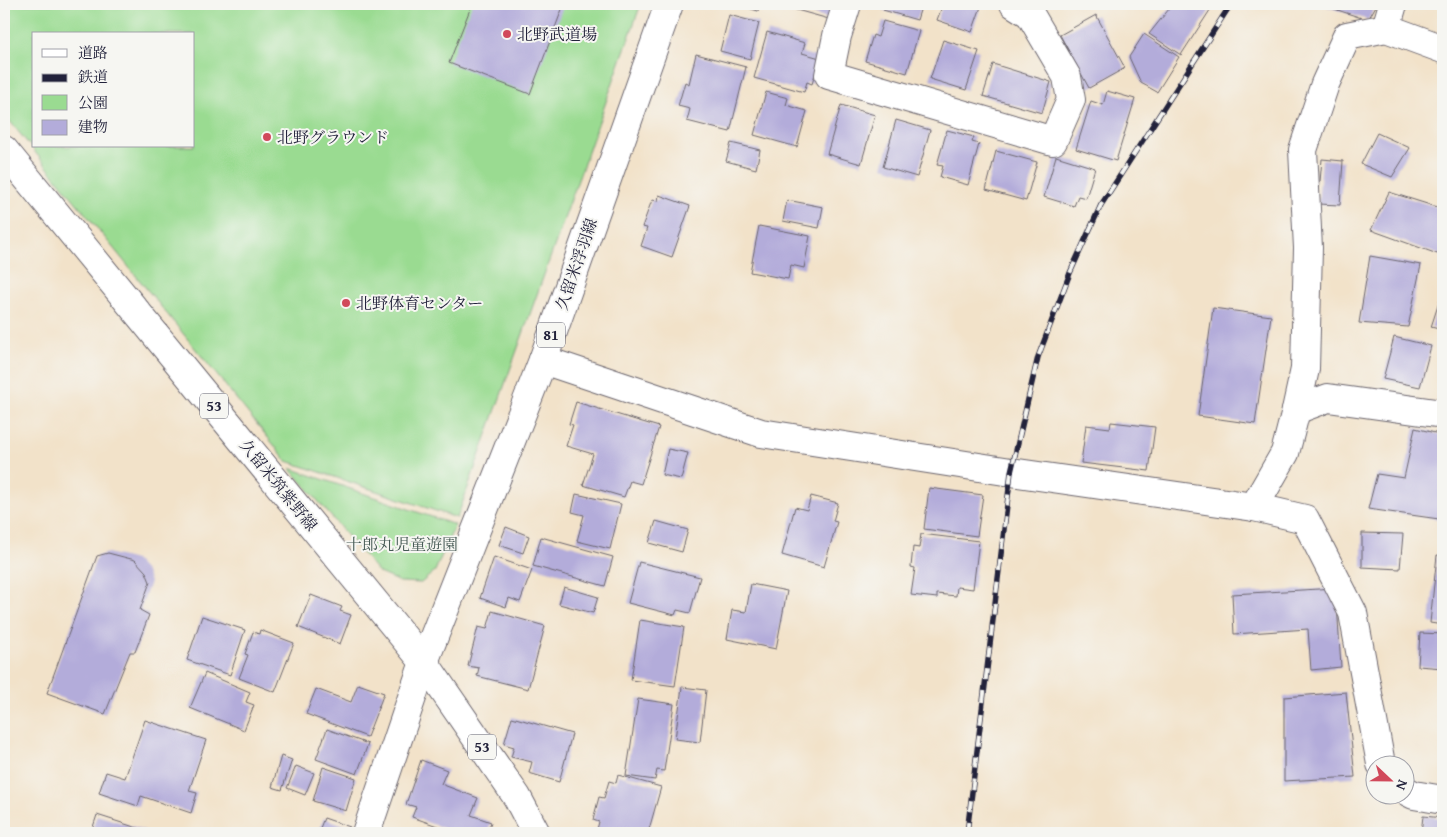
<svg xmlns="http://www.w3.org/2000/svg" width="1447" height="837" font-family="'Gentium Book Plus','Noto Serif JP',serif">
<rect width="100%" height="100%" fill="#f6f6f2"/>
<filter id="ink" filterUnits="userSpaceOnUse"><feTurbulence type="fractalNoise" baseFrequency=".02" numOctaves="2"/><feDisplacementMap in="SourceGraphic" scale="10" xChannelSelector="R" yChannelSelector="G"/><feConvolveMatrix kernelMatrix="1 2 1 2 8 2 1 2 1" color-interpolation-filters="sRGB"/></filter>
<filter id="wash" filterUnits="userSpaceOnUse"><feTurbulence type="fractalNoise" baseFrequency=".0096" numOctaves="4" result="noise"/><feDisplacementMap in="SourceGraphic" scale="20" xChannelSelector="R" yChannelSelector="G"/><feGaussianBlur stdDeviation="1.12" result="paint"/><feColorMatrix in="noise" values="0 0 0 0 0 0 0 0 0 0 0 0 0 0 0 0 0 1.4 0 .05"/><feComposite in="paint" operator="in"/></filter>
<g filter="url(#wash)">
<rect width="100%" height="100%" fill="#f2e2c9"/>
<g fill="#9adb91" stroke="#5e7e66" fill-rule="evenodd">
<path d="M 4,4 L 641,4 L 457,518 L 287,461 L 4,114 ZM 34,34 L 194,34 L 194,146 L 34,146 Z"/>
<polygon points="290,468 455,525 435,571 421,583 400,582 379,573"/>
</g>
<g id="blocks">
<g fill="#b3acda">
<polygon points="472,4 564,4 530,94 449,63"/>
<polygon points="735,4 760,4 758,11"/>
<polygon points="794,4 833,4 829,19 793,9"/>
<polygon points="885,4 922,4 917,20 883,10"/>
<polygon points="943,4 982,4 972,32 937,20"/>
<polygon points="1173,4 1214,4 1181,55 1149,34"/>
<polygon points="1319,4 1377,4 1368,20"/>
<polygon points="729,15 759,23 750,59 720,51"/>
<polygon points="1096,15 1125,68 1089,88 1060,35"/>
<polygon points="883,21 919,31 907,73 865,61 873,35 878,37"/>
<polygon points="767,32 805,43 802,53 820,58 812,84 807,82 804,92 754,78"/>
<polygon points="1144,34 1179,57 1157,92 1141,83 1129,57"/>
<polygon points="943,40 979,51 966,90 930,79"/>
<polygon points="696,54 746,67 730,132 687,121 690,109 678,106 685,82 689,84"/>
<polygon points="993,64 1051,82 1042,113 983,96"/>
<polygon points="1107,91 1135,99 1116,161 1076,149 1091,101 1103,105"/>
<polygon points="766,92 788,98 786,105 807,111 797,147 754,135"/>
<polygon points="841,105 875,115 861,164 827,154"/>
<polygon points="896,120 930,130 917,177 883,167"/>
<polygon points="947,130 974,137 972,142 979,144 968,185 940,177 943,166 937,165"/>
<polygon points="1377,133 1410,148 1392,177 1361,164"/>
<polygon points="731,143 760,150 756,169 726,161"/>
<polygon points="996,151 1037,162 1026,201 986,190"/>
<polygon points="1056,156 1095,168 1086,198 1078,196 1074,206 1044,197"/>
<polygon points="1322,159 1343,161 1340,205 1318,204"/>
<polygon points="1389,192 1443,209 1443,256 1371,230"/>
<polygon points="659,195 690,206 672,257 641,246 647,228 642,227 652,200 658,201"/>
<polygon points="787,200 823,207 819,228 783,221"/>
<polygon points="759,226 810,236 804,268 791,265 788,279 750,272"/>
<polygon points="1370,256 1421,265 1408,327 1359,323"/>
<polygon points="1443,290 1443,330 1431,327"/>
<polygon points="1213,308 1271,316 1255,424 1198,416"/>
<polygon points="1394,337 1431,346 1420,387 1383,379"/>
<polygon points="576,402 659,427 641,484 630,481 624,497 583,485 593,454 566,446 573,425 569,424"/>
<polygon points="1111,422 1155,427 1149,471 1081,463 1086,425 1110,428"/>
<polygon points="1415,428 1443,435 1443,494 1439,519 1368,509 1377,474 1404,478"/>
<polygon points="668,449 688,453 681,479 662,475"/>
<polygon points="929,488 983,495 977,536 924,529"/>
<polygon points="576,494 621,504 610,549 577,541 584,515 572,512"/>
<polygon points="811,496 838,503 833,521 837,522 824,567 782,555 795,507 807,510"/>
<polygon points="656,521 688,530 682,552 649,543"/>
<polygon points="506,527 529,536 523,553 499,545"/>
<polygon points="1362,533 1403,534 1400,569 1362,567"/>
<polygon points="921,534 979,541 973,589 957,587 956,596 937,594 937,598 911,595 915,568 911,567 913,547 919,548"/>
<polygon points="541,537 613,557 605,586 533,566"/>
<polygon points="108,553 135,560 146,572 150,582 140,610 149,615 135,652 130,652 105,714 47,693 97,556"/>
<polygon points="1437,555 1443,556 1443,625 1430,623"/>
<polygon points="494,557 532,570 520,602 509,598 506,607 480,598"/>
<polygon points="639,562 700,577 690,613 677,610 675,615 628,603"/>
<polygon points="751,584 787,591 776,649 727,639 732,610 746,612"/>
<polygon points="564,587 598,597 593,613 559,604"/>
<polygon points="1336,588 1341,667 1311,670 1308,629 1234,634 1232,594"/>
<polygon points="311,595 342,607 340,611 351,615 340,644 298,627"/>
<polygon points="492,611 545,626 528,689 477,676 479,668 468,666 478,627 487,629"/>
<polygon points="202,616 245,630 230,675 187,660"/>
<polygon points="640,620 684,627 675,686 631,680"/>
<polygon points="260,630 294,643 275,692 239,678 248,655 245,654 253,632 259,634"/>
<polygon points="1420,633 1443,634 1443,668 1418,666"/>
<polygon points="205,673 250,692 246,702 254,705 244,730 190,708"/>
<polygon points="358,684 384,693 367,737 306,714 316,689 351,702"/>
<polygon points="682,687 706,690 700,742 675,739"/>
<polygon points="1346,692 1355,777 1284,781 1284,697"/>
<polygon points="638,699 674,704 664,771 657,770 655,780 626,776"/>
<polygon points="512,717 572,734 559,782 529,773 532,762 511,757 514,747 504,744"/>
<polygon points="145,720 206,740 189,791 197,793 191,813 141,796 138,806 99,793 106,772 125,778"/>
<polygon points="327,729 368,744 357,774 316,759"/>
<polygon points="281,756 292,760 282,790 272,787"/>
<polygon points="421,760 447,770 441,784 478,798 471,815 491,822 487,833 457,833 412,817 416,807 406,804"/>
<polygon points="296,766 314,773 305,795 287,788"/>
<polygon points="323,767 356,778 346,811 313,801"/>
<polygon points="618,775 661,787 648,833 596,833 599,822 593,820 599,797 604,798 609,781 616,783"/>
<polygon points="97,815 153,833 91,833"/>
<polygon points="1423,816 1443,818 1443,833 1421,833"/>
<polygon points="324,818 350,827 348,833 318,833"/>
</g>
</g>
</g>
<g filter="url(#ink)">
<use href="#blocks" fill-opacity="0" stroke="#6b656d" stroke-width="1"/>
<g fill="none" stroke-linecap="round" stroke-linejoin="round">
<defs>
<g id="minor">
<polyline points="847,4 837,36 829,75 1053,141 1071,100 1067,77 1030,14 1014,4"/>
<polyline points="1386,28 1393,4"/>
<polyline points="543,360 761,433 1011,472 1254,507 1305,519 1353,613 1381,764"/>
<polyline points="1296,410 1328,398 1443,414"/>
<polyline points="1254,507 1285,453 1296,410 1305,369 1308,248 1303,150 1325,84 1347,36 1386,28 1443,49"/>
<polyline points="1404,790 1414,795 1443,800"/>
<polyline points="366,833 424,662"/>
</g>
<g id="major">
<polyline points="4,150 424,662 517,797 536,833"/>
<polyline points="424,662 543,360 669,4"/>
</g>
</defs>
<use href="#minor" stroke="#6b656d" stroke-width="30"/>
<use href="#major" stroke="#6b656d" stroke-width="30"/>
<use href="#minor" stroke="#fff" stroke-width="28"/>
<use href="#major" stroke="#fff" stroke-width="28"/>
<defs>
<polyline id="rail" points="967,833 1011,472 1038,357 1070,273 1101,205 1231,4"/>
</defs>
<use href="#rail" stroke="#22223b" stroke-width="5.5"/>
<use href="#rail" stroke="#f6f6f2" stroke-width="4" stroke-dasharray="11" stroke-linecap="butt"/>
</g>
</g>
<g fill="#d1495b" stroke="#f6f6f2" stroke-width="2">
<circle cx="507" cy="34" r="5"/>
<circle cx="267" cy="137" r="5"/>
<circle cx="346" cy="303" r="5"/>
</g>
<g text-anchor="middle" stroke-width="4" stroke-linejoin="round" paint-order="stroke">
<g fill="#f6f6f2" stroke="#626272" stroke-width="1">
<rect x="537" y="322.5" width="28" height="25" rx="4"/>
<rect x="200" y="393.5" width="28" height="25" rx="4"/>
<rect x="468" y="734.5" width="28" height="25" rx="4"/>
</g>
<g font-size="15" font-weight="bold" fill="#22223b">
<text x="551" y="340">81</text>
<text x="214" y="411">53</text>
<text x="482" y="752">53</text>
</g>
<g font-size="16" fill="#22223b" stroke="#f6f6f2" text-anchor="start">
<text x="517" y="40">北野武道場</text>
<text x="277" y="143">北野グラウンド</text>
<text x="356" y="309">北野体育センター</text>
</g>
<g font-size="16" fill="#22223b" stroke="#f6f6f2">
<text transform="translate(576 264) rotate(-71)" y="6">久留米浮羽線</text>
<text transform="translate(279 485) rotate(51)" y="6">久留米筑紫野線</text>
</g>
<g font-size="16" fill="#465a55" stroke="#f6f6f2">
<text x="402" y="550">十郎丸児童遊園</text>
</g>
</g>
<rect width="1447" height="837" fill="none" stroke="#f6f6f2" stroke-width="20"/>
<rect x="32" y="32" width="162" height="115" fill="#f6f6f2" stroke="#a1a1a9"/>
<rect x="42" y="49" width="25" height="8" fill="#ffffff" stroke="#a1a1a9"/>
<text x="78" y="58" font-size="15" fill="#22223b">道路</text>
<rect x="42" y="74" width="25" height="8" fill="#22223b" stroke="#a1a1a9"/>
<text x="78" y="82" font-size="15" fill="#22223b">鉄道</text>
<rect x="42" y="95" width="25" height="15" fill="#9adb91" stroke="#a1a1a9"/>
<text x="78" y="108" font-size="15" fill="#22223b">公園</text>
<rect x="42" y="120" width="25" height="15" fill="#b3acda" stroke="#a1a1a9"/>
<text x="78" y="132" font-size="15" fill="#22223b">建物</text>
<g transform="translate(1390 780) rotate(112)"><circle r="24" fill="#f6f6f2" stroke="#a1a1a9"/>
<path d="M0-4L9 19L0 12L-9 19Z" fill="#d1495b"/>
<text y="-8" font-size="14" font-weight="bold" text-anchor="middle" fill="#22223b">N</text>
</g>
</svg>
